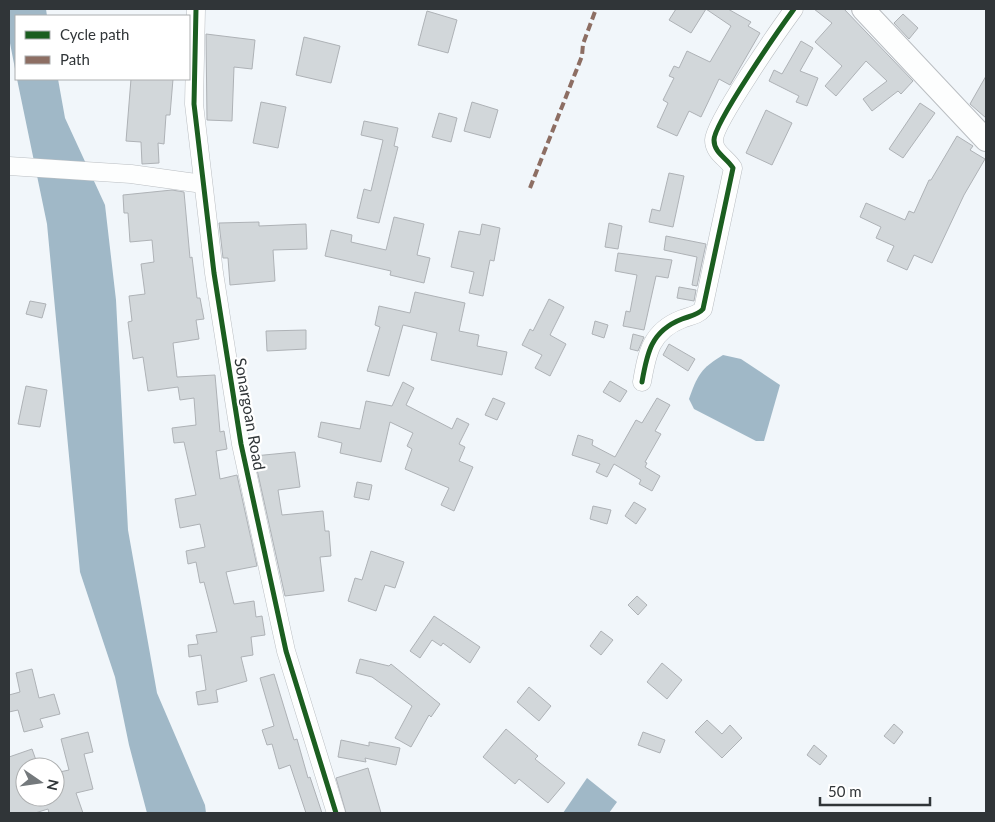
<svg xmlns="http://www.w3.org/2000/svg" width="995" height="822" font-family="Lato,sans-serif">
<rect width="100%" height="100%" fill="#f1f6fa"/>
<g fill="#a0b8c7">
<polygon points="9,9 46,9 47,16 16,16 16,74 9,38"/>
<polygon points="17,79 58,79 65,118 105,205 116,300 128,530 157,693 205,805 206,813 147,813 129,745 115,677 80,572 47,224"/>
<path d="M 723,355 L 741,359 L 780,385 L 764,441 L 756,441 L 694,409 L 689,399 C 697,376 701,368 723,355 Z"/>
<polygon points="587,778 617,802 609,813 563,813"/>
</g>
<g fill="#d2d7da" stroke="#aeb2b6">
<polygon points="676,9 728,9 751,22 748,26 760,33 730,85 719,79 701,117 689,111 677,136 657,127 668,103 663,100 674,78 669,76 674,66 679,68 687,51 710,62 731,26 706,9 691,33 669,20"/>
<polygon points="814,9 844,9 913,81 901,94 898,91 872,111 863,99 887,81 866,61 836,96 825,86 842,66 815,42 832,23"/>
<polygon points="427,11 457,20 448,53 418,45"/>
<polygon points="903,14 918,28 909,39 894,23"/>
<polygon points="206,34 255,40 252,69 234,67 232,121 207,120"/>
<polygon points="304,37 340,46 331,83 296,75"/>
<polygon points="801,41 813,48 800,71 818,78 807,106 796,102 799,96 769,81 774,70 782,74"/>
<polygon points="986,76 986,118 970,104"/>
<polygon points="131,79 173,79 170,115 166,115 164,144 158,143 159,163 142,164 141,142 126,141"/>
<polygon points="261,102 286,107 278,148 253,143"/>
<polygon points="472,102 498,110 490,138 464,131"/>
<polygon points="920,103 935,113 903,158 889,149"/>
<polygon points="766,110 792,123 772,165 746,153"/>
<polygon points="439,113 457,118 451,142 432,137"/>
<polygon points="364,121 398,128 394,146 398,147 379,223 357,218 364,189 371,191 383,140 361,135"/>
<polygon points="957,136 973,146 970,150 985,159 964,195 932,263 914,255 907,270 887,261 894,246 876,238 881,227 860,217 866,203 905,220 909,211 914,213 929,180 931,180"/>
<polygon points="669,173 684,176 673,227 649,222 652,209 660,211"/>
<polygon points="172,190 184,192 190,258 192,257 197,298 200,298 204,319 196,320 199,339 173,343 177,377 215,375 220,432 224,431 227,449 216,451 220,479 237,475 257,566 226,572 234,604 254,601 256,617 262,616 265,635 251,637 253,655 241,657 247,681 216,690 218,702 198,705 196,692 206,690 201,655 189,657 188,645 198,644 196,635 217,632 204,582 200,583 196,562 188,564 186,551 205,547 200,524 180,528 175,499 196,495 184,442 174,443 172,428 196,425 194,398 180,400 178,387 148,391 143,357 133,359 128,322 132,321 129,296 145,294 141,264 154,262 152,240 130,242 128,213 124,213 123,195"/>
<polygon points="394,217 424,224 417,255 430,258 424,283 390,275 391,271 325,256 331,230 352,235 351,242 386,250"/>
<polygon points="259,222 259,226 306,224 307,249 273,250 275,281 230,285 228,258 223,258 219,223"/>
<polygon points="609,223 622,226 618,249 605,247"/>
<polygon points="482,224 500,228 494,261 490,260 483,296 469,293 474,272 451,267 459,231 480,235"/>
<polygon points="666,236 706,244 697,286 692,285 697,257 664,250"/>
<polygon points="618,253 672,260 668,278 656,276 644,330 623,326 626,311 630,312 637,275 615,271"/>
<polygon points="679,287 696,290 694,301 677,298"/>
<polygon points="415,292 465,303 459,331 479,335 477,346 507,352 502,375 431,360 437,333 403,325 389,376 367,371 380,327 375,325 379,306 410,313"/>
<polygon points="549,299 564,307 550,335 566,344 550,376 535,368 542,355 522,345 530,329 533,331"/>
<polygon points="30,301 46,304 42,318 26,314"/>
<polygon points="595,321 608,325 604,338 592,334"/>
<polygon points="306,330 306,349 267,351 266,331"/>
<polygon points="633,334 644,337 638,351 630,349"/>
<polygon points="669,344 695,359 688,371 663,355"/>
<polygon points="610,381 627,391 620,402 603,392"/>
<polygon points="403,382 414,388 406,405 452,429 457,418 469,424 459,444 465,447 459,461 473,467 454,511 441,505 449,488 405,469 412,449 407,446 413,433 390,422 381,462 340,453 342,443 318,437 321,422 360,429 366,401 392,406"/>
<polygon points="26,386 47,390 40,427 18,424"/>
<polygon points="493,398 505,403 497,420 485,415"/>
<polygon points="657,398 670,405 655,431 661,434 645,462 647,463 645,467 660,476 652,491 639,484 641,480 614,464 607,477 596,472 600,464 572,455 578,435 593,440 592,445 615,457 636,420 642,423"/>
<polygon points="295,452 300,487 278,490 282,515 323,511 325,531 329,531 331,556 320,557 324,591 285,596 254,456"/>
<polygon points="357,482 372,485 369,500 354,497"/>
<polygon points="634,502 646,509 636,524 625,516"/>
<polygon points="593,506 611,510 607,524 590,519"/>
<polygon points="371,551 404,562 395,588 385,585 376,611 348,601 355,578 362,580"/>
<polygon points="637,596 647,605 638,615 628,605"/>
<polygon points="434,616 480,647 470,663 443,643 441,646 432,640 420,658 410,651"/>
<polygon points="601,631 613,640 601,655 590,646"/>
<polygon points="360,659 389,666 391,664 440,704 431,717 429,715 411,747 395,738 412,706 372,677 356,673"/>
<polygon points="662,663 682,680 667,699 647,682"/>
<polygon points="32,669 39,698 54,694 60,714 40,719 43,727 24,732 18,710 9,712 9,695 20,692 16,673"/>
<polygon points="274,674 294,740 297,739 308,778 310,777 322,813 306,813 290,765 279,769 272,744 267,745 262,730 274,726 260,678"/>
<polygon points="529,687 551,706 539,721 517,702"/>
<polygon points="707,720 722,734 730,725 742,738 722,758 695,732"/>
<polygon points="894,724 903,732 894,744 884,736"/>
<polygon points="506,729 538,756 535,759 565,783 548,803 519,779 515,784 483,757"/>
<polygon points="88,732 93,752 84,754 93,789 76,793 83,813 49,813 48,809 35,813 9,813 9,757 32,749 37,763 25,767 25,797 59,797 55,773 69,770 61,739"/>
<polygon points="643,732 665,740 660,753 638,745"/>
<polygon points="341,740 369,746 369,742 400,748 396,765 365,758 366,762 338,757"/>
<polygon points="814,745 827,756 820,765 807,755"/>
<polygon points="368,768 381,813 346,813 336,778"/>
</g>
<g fill="none" stroke-linecap="round" stroke-linejoin="round">
<defs>
<g id="minor">
<polyline points="196,9 194,104 214,273 241,444 286,651 336,813"/>
<polyline points="9,166 131,174 203,184"/>
<path d="M 642,382 C 647,353 651,331 682,319 C 690,316 698,315 703,309 L 733,168 C 727,158 714,153 714,140 C 714,123 780,28 794,9"/>
</g>
<polyline id="major" points="863,9 986,140"/>
</defs>
<use href="#minor" stroke="#babec2" stroke-width="19"/>
<use href="#major" stroke="#babec2" stroke-width="24"/>
<use href="#minor" stroke="#fdfefe" stroke-width="18"/>
<use href="#major" stroke="#fdfefe" stroke-width="22"/>
<polyline stroke="#8d6e63" stroke-width="4" stroke-dasharray="8 4" stroke-linecap="butt" points="530,188 582,56 583,44 596,9"/>
<defs>
<g id="cycleway">
<polyline points="196,9 194,104 214,273 241,444 286,651 336,813"/>
<path d="M 642,382 C 647,353 651,331 682,319 C 690,316 698,315 703,309 L 733,168 C 727,158 714,153 714,140 C 714,123 780,28 794,9"/>
</g>
</defs>
<use href="#cycleway" stroke="#fff" stroke-width="8"/>
<use href="#cycleway" stroke="#1b5e20" stroke-width="5"/>
</g>
<g text-anchor="middle" stroke-width="4.5" stroke-linejoin="round" paint-order="stroke">
<g font-size="16" fill="#303538" stroke="#fff">
<text transform="translate(250 414) rotate(80)" y="6">Sonargoan Road</text>
</g>
</g>
<rect width="995" height="822" fill="none" stroke="#303538" stroke-width="20"/>
<rect x="15" y="15" width="175" height="65" fill="#ffffff" stroke="#acaeaf"/>
<rect x="25" y="31" width="25" height="8" fill="#1b5e20" stroke="#acaeaf"/>
<text x="60" y="40" font-size="15" fill="#303538">Cycle path</text>
<rect x="25" y="56" width="25" height="8" fill="#8d6e63" stroke="#acaeaf"/>
<text x="60" y="65" font-size="15" fill="#303538">Path</text>
<g transform="translate(40 782) rotate(103)"><circle r="24" fill="#ffffff" stroke="#acaeaf"/>
<path d="M0-4L9 19L0 12L-9 19Z" fill="#74797c"/>
<text y="-8" font-size="14" font-weight="bold" text-anchor="middle" fill="#303538">N</text>
</g>
<path d="M820 797v8h110v-8" fill="none" stroke="#303538" stroke-width="2.5"/>
<text x="828" y="797" font-size="15" fill="#303538" stroke="#ffffff" stroke-width="4" paint-order="stroke">50 m</text>
</svg>
